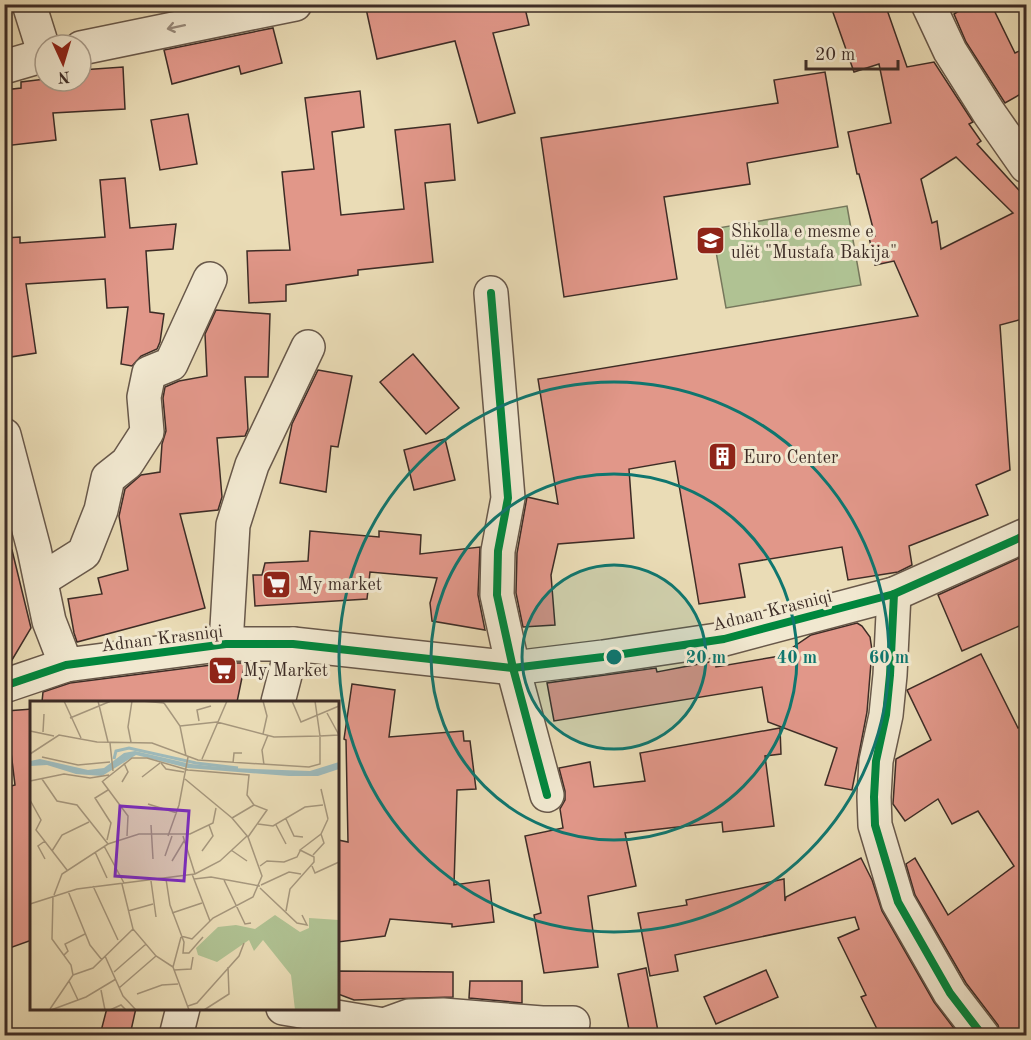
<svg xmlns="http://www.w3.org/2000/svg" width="1031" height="1040" font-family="'Old Standard TT',serif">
<rect width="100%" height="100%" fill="#eadcb6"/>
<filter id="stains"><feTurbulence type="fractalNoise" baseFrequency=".00333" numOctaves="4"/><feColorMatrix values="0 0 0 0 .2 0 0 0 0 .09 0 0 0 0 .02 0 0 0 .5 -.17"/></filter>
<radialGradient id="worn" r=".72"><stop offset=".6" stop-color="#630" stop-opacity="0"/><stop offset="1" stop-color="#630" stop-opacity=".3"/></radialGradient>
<polygon fill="#b0c293" stroke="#76775c" stroke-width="1.5" points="847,206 861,285 726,308 712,229"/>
<g fill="#e19789" stroke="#3d2c26" stroke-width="1.5" fill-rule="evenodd">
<polygon points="365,4 524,4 529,25 493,33 515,113 478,123 455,41 377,59"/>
<path d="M 830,4 L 885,4 L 907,67 L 934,62 L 973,122 L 969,124 L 981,141 L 977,144 L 1026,198 L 1026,318 L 1000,325 L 1010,470 L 976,485 L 988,515 L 909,546 L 912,565 L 898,572 L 848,580 L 842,547 L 739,564 L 745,597 L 699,604 L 675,461 L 629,469 L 634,538 L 558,544 L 551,575 L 555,625 L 523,627 L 516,593 L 517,553 L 527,497 L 558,504 L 538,379 L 918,316 L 894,261 L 875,265 L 869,237 L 875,236 L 859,174 L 857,174 L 848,132 L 891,123 L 879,64 L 854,72 ZM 956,157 L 1013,213 L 941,249 L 937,221 L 932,223 L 921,179 Z"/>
<polygon points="970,4 991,4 1015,53 1026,48 1026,91 1005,103 966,42 954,14"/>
<polygon points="273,28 282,63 241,74 239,66 172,84 164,50"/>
<polygon points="123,67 125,109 53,113 56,140 4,146 4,90 21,88 21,82 45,79 45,81 81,81 81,70"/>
<polygon points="825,72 838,147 747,163 750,184 664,197 677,279 564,297 541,138 778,103 774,80"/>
<polygon points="360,91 364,127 332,132 341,215 404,209 395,130 450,124 455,180 425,183 433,262 358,270 358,275 286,285 286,301 249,303 247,251 290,250 282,172 314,169 305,98"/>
<polygon points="188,114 197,164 160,170 151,120"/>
<polygon points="125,178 130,228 176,224 173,249 146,251 150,312 164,314 160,342 157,349 141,356 132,366 121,364 128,307 107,308 105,279 26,284 36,353 4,358 4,238 20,237 20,243 105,237 100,180"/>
<polygon points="216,310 270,314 268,377 245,377 248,429 245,436 217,438 222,497 218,510 180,514 205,608 77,642 74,633 68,599 102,594 98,578 128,570 119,516 125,489 141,475 160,472 162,444 166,431 163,398 165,387 179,381 207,376 205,334"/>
<polygon points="413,354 459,408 426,434 380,382"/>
<polygon points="318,370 352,376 338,447 331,446 326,492 280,483 292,424"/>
<polygon points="445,439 455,480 414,490 404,450"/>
<polygon points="310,531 379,537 379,531 421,535 420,554 480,547 478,595 485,630 432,621 430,603 437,578 370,572 367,599 255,606 253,575 262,575 265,563 308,561"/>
<polygon points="12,550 31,628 9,665 4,666 4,551"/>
<polygon points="1026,555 1026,623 962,651 938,595"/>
<polygon points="857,623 862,626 870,637 872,650 867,712 852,790 825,785 837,748 768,722 762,687 554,721 547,683 656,668 657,672 715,661 716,667 780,656 811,635"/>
<polygon points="981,654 1018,728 1026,723 1026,1035 1001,1035 998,1025 966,983 915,895 906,864 915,858 948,915 1014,866 978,811 952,824 938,799 905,821 893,804 896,759 931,740 907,690"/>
<polygon points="227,663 245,663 237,702 42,702 43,692 70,683"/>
<polygon points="352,684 395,690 389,737 463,731 464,741 470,741 476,789 457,790 454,885 489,880 494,922 452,927 452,924 390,919 385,936 338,942 338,840 348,842 346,740 344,739"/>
<polygon points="32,709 32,940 4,950 4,788 15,785 6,711"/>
<polygon points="780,728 781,754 765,756 774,826 723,832 722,822 625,833 636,886 588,896 598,967 544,973 534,915 541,913 525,836 563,828 560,809 565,800 565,791 559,768 590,762 594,787 645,781 640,753"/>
<polygon points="861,858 872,880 882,911 934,1002 959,1035 880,1035 861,997 866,995 838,938 859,929 855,917 675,955 678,971 650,976 638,913 687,905 686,900 784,879 785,901 786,897"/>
<polygon points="646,968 658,1031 630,1035 618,974"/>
<polygon points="766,970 778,997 716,1024 704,997"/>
<polygon points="338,971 453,972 453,997 354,1000 338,994"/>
<polygon points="470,981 522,981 522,1003 469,998"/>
<polygon points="107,1008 136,1008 130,1035 100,1035"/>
</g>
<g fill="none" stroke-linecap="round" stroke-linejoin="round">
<defs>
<g id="minor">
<polyline points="29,4 45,55"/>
<polyline points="928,4 950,51 989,113 1026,166"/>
<polyline points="81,48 295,4"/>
<polyline points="4,67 45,55"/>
<polyline points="491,293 508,498 498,551 497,595 513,668 547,795"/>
<polyline points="4,435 34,549 49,621 66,665"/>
<polyline points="41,580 84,553 101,510 108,478 127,463 147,432 144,397 149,373 171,364 210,279"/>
<polyline points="894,594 890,675 886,715 876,761 874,797 875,825 898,902 950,993 983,1036"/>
<polyline points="226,644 233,525 252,465 308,347"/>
<polyline points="4,686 66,665 226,644 293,644 513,668 603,657 724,639 894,594 1026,535"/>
<polyline points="278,702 293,644"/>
<polyline points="283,1008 384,1025 389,1036"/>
<polyline points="384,1025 409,1016 443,1015 542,1023 573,1023"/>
<polyline points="176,1036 183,1008"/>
</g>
</defs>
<use href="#minor" stroke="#68584a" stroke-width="36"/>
<use href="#minor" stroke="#f1e8d0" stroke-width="33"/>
<defs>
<g id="cycleway">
<polyline points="491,293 508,498 498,551 497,595 513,668 547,795"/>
<polyline points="894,594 890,675 886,715 876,761 874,797 875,825 898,902 950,993 983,1036"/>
<polyline points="4,686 66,665 226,644 293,644 513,668 603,657 724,639 894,594 1026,535"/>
</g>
</defs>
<use href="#cycleway" stroke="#f1e8d0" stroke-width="11"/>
<use href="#cycleway" stroke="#00873e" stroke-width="8"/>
</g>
<defs><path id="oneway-shaft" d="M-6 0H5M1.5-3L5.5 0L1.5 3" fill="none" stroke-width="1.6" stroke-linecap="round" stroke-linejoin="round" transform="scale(1.5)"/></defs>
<use stroke="#978a7b" href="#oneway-shaft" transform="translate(176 27) rotate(168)"/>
<circle cx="614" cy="657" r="92" fill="#0f766e" fill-opacity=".12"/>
<g fill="none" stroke="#0f766e" stroke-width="3">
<circle cx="614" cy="657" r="92"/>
<circle cx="614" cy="657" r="183"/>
<circle cx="614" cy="657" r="275"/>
</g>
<defs>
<symbol id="school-square" viewBox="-11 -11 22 22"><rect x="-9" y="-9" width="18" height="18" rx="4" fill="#8f2418" stroke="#f1e8d0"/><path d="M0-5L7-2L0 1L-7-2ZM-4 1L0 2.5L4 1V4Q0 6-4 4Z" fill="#fff"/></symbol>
<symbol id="building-square" viewBox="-11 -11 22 22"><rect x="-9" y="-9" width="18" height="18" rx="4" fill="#8f2418" stroke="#f1e8d0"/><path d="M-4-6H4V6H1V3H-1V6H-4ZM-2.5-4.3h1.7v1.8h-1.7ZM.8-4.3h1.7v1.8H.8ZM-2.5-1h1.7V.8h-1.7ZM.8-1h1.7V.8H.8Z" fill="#fff"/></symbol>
<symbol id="supermarket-square" viewBox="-11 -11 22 22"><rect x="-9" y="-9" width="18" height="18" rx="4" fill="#8f2418" stroke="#f1e8d0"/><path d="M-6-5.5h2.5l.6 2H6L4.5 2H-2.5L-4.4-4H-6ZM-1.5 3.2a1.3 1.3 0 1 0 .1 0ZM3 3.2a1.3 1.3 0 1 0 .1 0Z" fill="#fff"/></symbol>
</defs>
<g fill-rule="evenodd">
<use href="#school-square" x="694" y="224" width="33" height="33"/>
<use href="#building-square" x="706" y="440" width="33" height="33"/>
<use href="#supermarket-square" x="260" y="568" width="33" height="33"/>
<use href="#supermarket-square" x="206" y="654" width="33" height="33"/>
</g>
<g text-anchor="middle" stroke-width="6" stroke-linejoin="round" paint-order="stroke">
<g font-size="18" fill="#3d2c26" stroke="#f1e8d0" text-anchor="start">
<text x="731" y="237">Shkolla e mesme e<tspan x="731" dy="21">ulët "Mustafa Bakija"</tspan></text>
<text x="743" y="463">Euro Center</text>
<text x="298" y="590">My market</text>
<text x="243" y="676">My Market</text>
</g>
<g font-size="18" fill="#3d2c26" stroke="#f1e8d0">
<text transform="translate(772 610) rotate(-14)" y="6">Adnan Krasniqi</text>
<text transform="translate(162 638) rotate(-7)" y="6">Adnan Krasniqi</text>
</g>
</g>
<g transform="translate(30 701)">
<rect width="309" height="309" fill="#eadcb6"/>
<path d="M 245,214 L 270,231 L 279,227 L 279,217 L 309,219 L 309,309 L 265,309 L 261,274 L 233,239 L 224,250 L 219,239 L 187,261 L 168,254 L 166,247 L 188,226 L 206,224 L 225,228 Z" fill="#b0c293"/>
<path d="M 105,50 L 161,63 L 200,67 L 280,70 L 309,61 L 309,68 L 288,75 L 259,75 L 158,67 L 106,54 L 72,75 L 46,73 L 17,64 L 0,65 L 0,60 L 10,58 L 58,69 L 74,67 L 94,52 Z" fill="#9db9ba"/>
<path fill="none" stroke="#9db9ba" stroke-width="3" d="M 84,58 L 86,50 L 99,47 L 166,62 L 208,67"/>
<path fill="none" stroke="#a5967c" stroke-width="1.5" d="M 34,0 L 51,37M 68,0 L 78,41M 112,0 L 134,2M 262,0 L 271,21 L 309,5M 134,2 L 150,25 L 156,55M 297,12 L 309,34M 40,17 L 81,0M 169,20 L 167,9 L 181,5M 150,25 L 187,21 L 244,36 L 290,35 L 285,0M 0,30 L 24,35M 13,31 L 14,13M 233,33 L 237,15 L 233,0M 101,41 L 98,26 L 102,0M 80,42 L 83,70M 0,53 L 29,34 L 67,41 L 122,42 L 168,59 L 279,66 L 290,63 L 290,35 L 309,34M 12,56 L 48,64 L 80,61M 172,58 L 197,0M 131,62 L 136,68 L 154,71M 203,62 L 204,52 L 212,52M 234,64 L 232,49 L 238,34M 112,76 L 130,62M 12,78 L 27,100 L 47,104 L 78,143M 0,80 L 34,73 L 60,77 L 79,74M 72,80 L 98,115 L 97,135M 73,80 L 102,57 L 117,57 L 158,69 L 219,74 L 217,94 L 224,104M 92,81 L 98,71 L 94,62M 291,88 L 298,118M 0,99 L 11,119 L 6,129 L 37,169M 118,103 L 147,112M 202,117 L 224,104M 256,118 L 264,135 L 273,136M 228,123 L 243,125 L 275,106 L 293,104M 121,124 L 123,158M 246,124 L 256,143M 138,135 L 149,104 L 158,56M 153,135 L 165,173M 218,136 L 237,109 L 224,104M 77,139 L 81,122 L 65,97 L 78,89M 15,140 L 8,145 L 15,158M 74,145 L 94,182M 201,149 L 217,160M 22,150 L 32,134 L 59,121M 172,150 L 183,135 L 179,124M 65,151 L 77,177M 283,154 L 294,142 L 291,133M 135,155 L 142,135M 142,160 L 154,140M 230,165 L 237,160 L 254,161 L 267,156 L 270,150M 282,165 L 285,172 L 309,161M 162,173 L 180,220M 136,178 L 140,204 L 154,241 L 153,252 L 159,252 L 173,236M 164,178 L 181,176 L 230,185M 194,179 L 215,223 L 221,222M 121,180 L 126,216M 92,183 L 103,228 L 126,255 L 143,266M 231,184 L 259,171 L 271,173M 63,185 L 88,239M 230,187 L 267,222 L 277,224 L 272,214M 38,190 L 60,244 L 72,259M 24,194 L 32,173 L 78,143 L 109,133 L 160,133 L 183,122 L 186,107M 23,195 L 22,238 L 41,264 L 43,274M 0,203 L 47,188 L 165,173 L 190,160 L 217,135M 98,210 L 123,203M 256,210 L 260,188 L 284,161 L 284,156 L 270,149 L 291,133 L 298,118M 142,212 L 172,202M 151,235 L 162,238 L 183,217 L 223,196 L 232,175 L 218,136 L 202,117 L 155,78M 151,236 L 143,266 L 159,309M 34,254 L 38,250 L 35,243 L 55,233M 75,255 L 93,295 L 106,309M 144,269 L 161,268 L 163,256M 84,271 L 116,243M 43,274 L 63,267 L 103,228M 39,280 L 48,299M 89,287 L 126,255M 71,289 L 75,309M 107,293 L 132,284 L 148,283M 158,305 L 167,302 L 184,283 L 209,255 L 214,242M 20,308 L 43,274M 21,309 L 56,296 L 86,278M 80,309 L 91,304 L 96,309M 174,309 L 199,293 L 198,266"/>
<path fill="#7b2cbf" fill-opacity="0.15" stroke="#7b2cbf" stroke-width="3" d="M 90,105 L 159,110 L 154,180 L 85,175 Z"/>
<rect width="309" height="309" fill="none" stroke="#3d2c26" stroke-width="3"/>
</g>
<circle cx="614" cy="657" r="9" fill="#0f766e" stroke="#f1e8d0" stroke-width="3"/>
<g font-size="18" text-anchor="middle" font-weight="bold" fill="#0f766e" stroke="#f1e8d0" stroke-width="6" stroke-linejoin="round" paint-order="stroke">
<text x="706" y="663">20 m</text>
<text x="797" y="663">40 m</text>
<text x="889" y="663">60 m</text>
</g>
<rect width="1031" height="1040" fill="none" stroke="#eadcb6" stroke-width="24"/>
<rect x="6" y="6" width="1019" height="1028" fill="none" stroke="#3d2c26" stroke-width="3"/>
<rect x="12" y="12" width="1007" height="1016" fill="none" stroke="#3d2c26" stroke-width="1.5"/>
<g transform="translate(63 63) rotate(176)"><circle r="28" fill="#f1e8d0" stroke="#a99d8c" stroke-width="1.5"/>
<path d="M0-4.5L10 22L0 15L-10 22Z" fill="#8f2418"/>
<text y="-9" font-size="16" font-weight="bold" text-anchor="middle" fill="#3d2c26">N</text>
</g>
<path d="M806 60v9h92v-9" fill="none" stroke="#3d2c26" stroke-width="3"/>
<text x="815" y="60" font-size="18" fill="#3d2c26" stroke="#f1e8d0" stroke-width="4.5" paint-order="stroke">20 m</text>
<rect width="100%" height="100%" filter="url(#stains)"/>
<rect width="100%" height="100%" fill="url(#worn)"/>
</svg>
